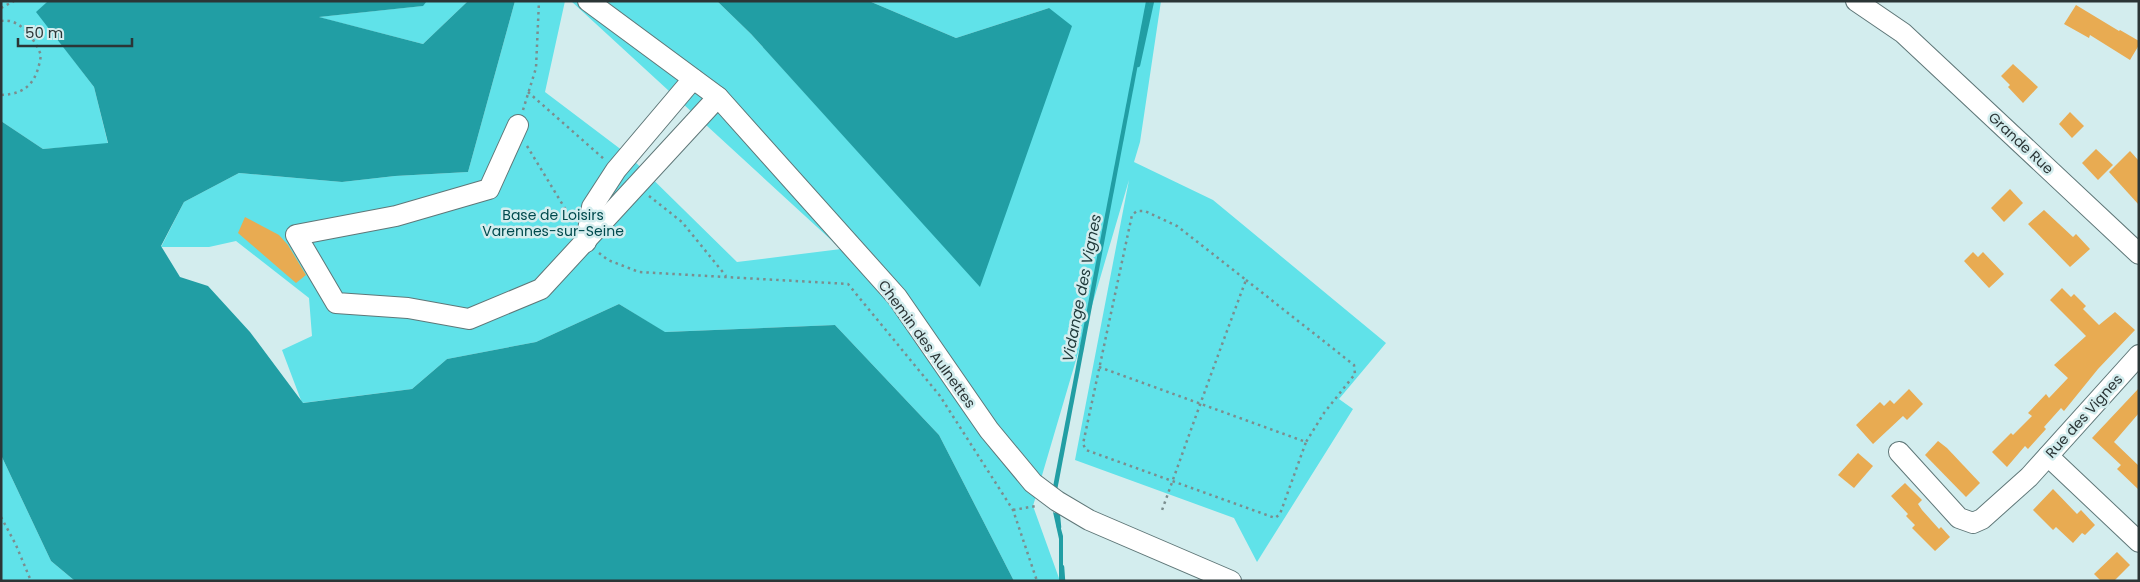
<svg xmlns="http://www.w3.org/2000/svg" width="2140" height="582" font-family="Poppins,sans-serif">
<rect width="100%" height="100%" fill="#d3edee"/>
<g fill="#60e2e9">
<polygon points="1,1 48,1 37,12 94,87 108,144 43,149 1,121"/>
<polygon points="427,1 468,1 423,44 318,17 422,6"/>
<polygon points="515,1 565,1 545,92 627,154 737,262 841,249 571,1 717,1 751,34 980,286 1049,8 956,38 869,1 1161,1 1140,142 1134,162 1213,200 1386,343 1339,399 1353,409 1257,562 1234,518 1075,460 1129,180 1033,506 1060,581 1014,581 939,435 835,325 664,332 619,304 536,342 447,359 412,389 302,403 282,350 312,336 309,298 236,241 209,247 161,247 184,202 239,173 342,182 395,176 468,172"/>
<polygon points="1,455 51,561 75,581 1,581"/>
</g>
<g fill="#219ea4">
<polygon points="48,1 427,1 423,6 319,17 423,44 468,1 515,1 468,172 395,176 342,182 239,173 184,202 161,246 180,277 208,286 250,332 303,403 412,389 447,359 536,342 619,304 665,332 835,325 939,435 1014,581 75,581 51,561 1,455 1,121 43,149 108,143 94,87 36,12"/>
<polygon points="717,1 869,1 956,38 1049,8 1072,26 980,287 751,34"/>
<polygon points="1146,1 1150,1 1056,496 1052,492"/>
<polygon points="1053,512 1057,514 1063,536 1063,581 1059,581 1059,539"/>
</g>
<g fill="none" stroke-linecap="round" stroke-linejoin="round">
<g stroke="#219ea4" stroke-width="4.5">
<polyline points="1138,65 1152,1"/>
<polyline points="1057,507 1059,527"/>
<polyline points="1062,567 1063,581"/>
</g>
</g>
<g fill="#e8ab52">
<polygon points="2076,5 2119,31 2120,30 2139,41 2139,45 2130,60 2090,35 2089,38 2064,24"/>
<polygon points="2013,64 2038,87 2023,103 2008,87 2010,85 2001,76"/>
<polygon points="2070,112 2084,126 2072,138 2059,124"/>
<polygon points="2096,149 2113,165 2098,180 2082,163"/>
<polygon points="2130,151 2139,161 2139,205 2109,172"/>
<polygon points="2010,189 2023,203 2004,222 1991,208"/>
<polygon points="2044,210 2073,237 2076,234 2090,249 2070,267 2028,224"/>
<polygon points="245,217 279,235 288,245 306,275 296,283 238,233"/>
<polygon points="1973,252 1978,257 1983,252 2004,274 1989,288 1964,261"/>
<polygon points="2062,288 2071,297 2074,294 2086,306 2083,309 2099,325 2115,312 2135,330 2098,369 2064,411 2061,408 2044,427 2046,429 2028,449 2025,446 2007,467 1992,452 2011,433 2013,435 2032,416 2028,413 2046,394 2049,398 2068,378 2054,365 2086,336 2050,300"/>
<polygon points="2139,388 2139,413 2114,442 2139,466 2139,490 2117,469 2121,465 2092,438"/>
<polygon points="1909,389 1923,404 1907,420 1903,416 1873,444 1856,425 1880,402 1884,406 1890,400 1894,404"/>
<polygon points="1938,441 1947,448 1980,483 1966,497 1925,455"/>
<polygon points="1858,453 1873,466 1854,488 1838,475"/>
<polygon points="1905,483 1922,500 1918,504 1922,510 1939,529 1941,527 1950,537 1935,551 1912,528 1915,525 1906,516 1908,514 1891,496"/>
<polygon points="2053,489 2077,514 2081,510 2095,525 2085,535 2082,533 2073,543 2056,527 2053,530 2033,510"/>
<polygon points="2117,552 2130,565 2114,581 2101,581 2094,574"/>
</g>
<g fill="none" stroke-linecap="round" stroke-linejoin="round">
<defs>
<g id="minor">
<polyline points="588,1 718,97 897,297 989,430 1033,483 1057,501 1089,520 1231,581"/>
<polyline points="1856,1 1903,33 2139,254"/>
<polyline points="518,125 489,189 396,216 296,235 336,303 408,308 469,319 541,289 718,97"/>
<polyline points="586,242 592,207 616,170 693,79"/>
<polyline points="1899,452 1959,518 1973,523 1982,519 2029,477 2139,355"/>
<polyline points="2048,456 2139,542"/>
</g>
</defs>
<use href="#minor" stroke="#5f7778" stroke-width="22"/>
<g stroke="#7b8d8e" stroke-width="2.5" stroke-dasharray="2.5 4" stroke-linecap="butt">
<polyline points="1,8 14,1"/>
<path d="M 1,21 C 20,17 35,40 41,55 C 37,80 29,94 1,95"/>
<polyline points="528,92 604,159"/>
<polyline points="523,110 536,68 539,1"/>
<polyline points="527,146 572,220"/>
<polyline points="649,196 682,222 726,276"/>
<polyline points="599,253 608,260 639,272 848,284 940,396 1013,510 1037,581"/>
<polyline points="1246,280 1354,365 1355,374 1324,413 1306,442"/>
<path d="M 1099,367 L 1306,442 L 1280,514 L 1275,518 L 1086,450 L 1083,444 L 1132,215 L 1137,211 L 1145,211 L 1177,226 L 1246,280 C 1217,357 1189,435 1161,513"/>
<polyline points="1013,510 1036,506"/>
<polyline points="1,517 16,545 31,581"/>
</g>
<use href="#minor" stroke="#fff" stroke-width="20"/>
</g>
<g text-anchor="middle" stroke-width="5" stroke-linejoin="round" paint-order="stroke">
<g font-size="14" fill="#2b3536" stroke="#d3edee">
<text transform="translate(2021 143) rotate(43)" y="5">Grande Rue</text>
<text transform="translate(927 344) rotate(54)" y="5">Chemin des Aulnettes</text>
<text transform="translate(2084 416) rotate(-48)" y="5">Rue des Vignes</text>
</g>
<g font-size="14" fill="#014a4d" stroke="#d3edee">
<text x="553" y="220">Base de Loisirs<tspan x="553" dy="16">Varennes-sur-Seine</tspan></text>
</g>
<g font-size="15" font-style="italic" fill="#213b3c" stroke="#d3edee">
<text transform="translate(1082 288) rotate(-79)" y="5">Vidange des Vignes</text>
</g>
</g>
<rect width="2140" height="582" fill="none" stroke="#2b3536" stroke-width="5"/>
<path d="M18 38v8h114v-8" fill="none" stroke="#2b3536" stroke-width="2.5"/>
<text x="25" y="38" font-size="15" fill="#2b3536" stroke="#d3edee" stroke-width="4" paint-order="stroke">50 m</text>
</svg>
